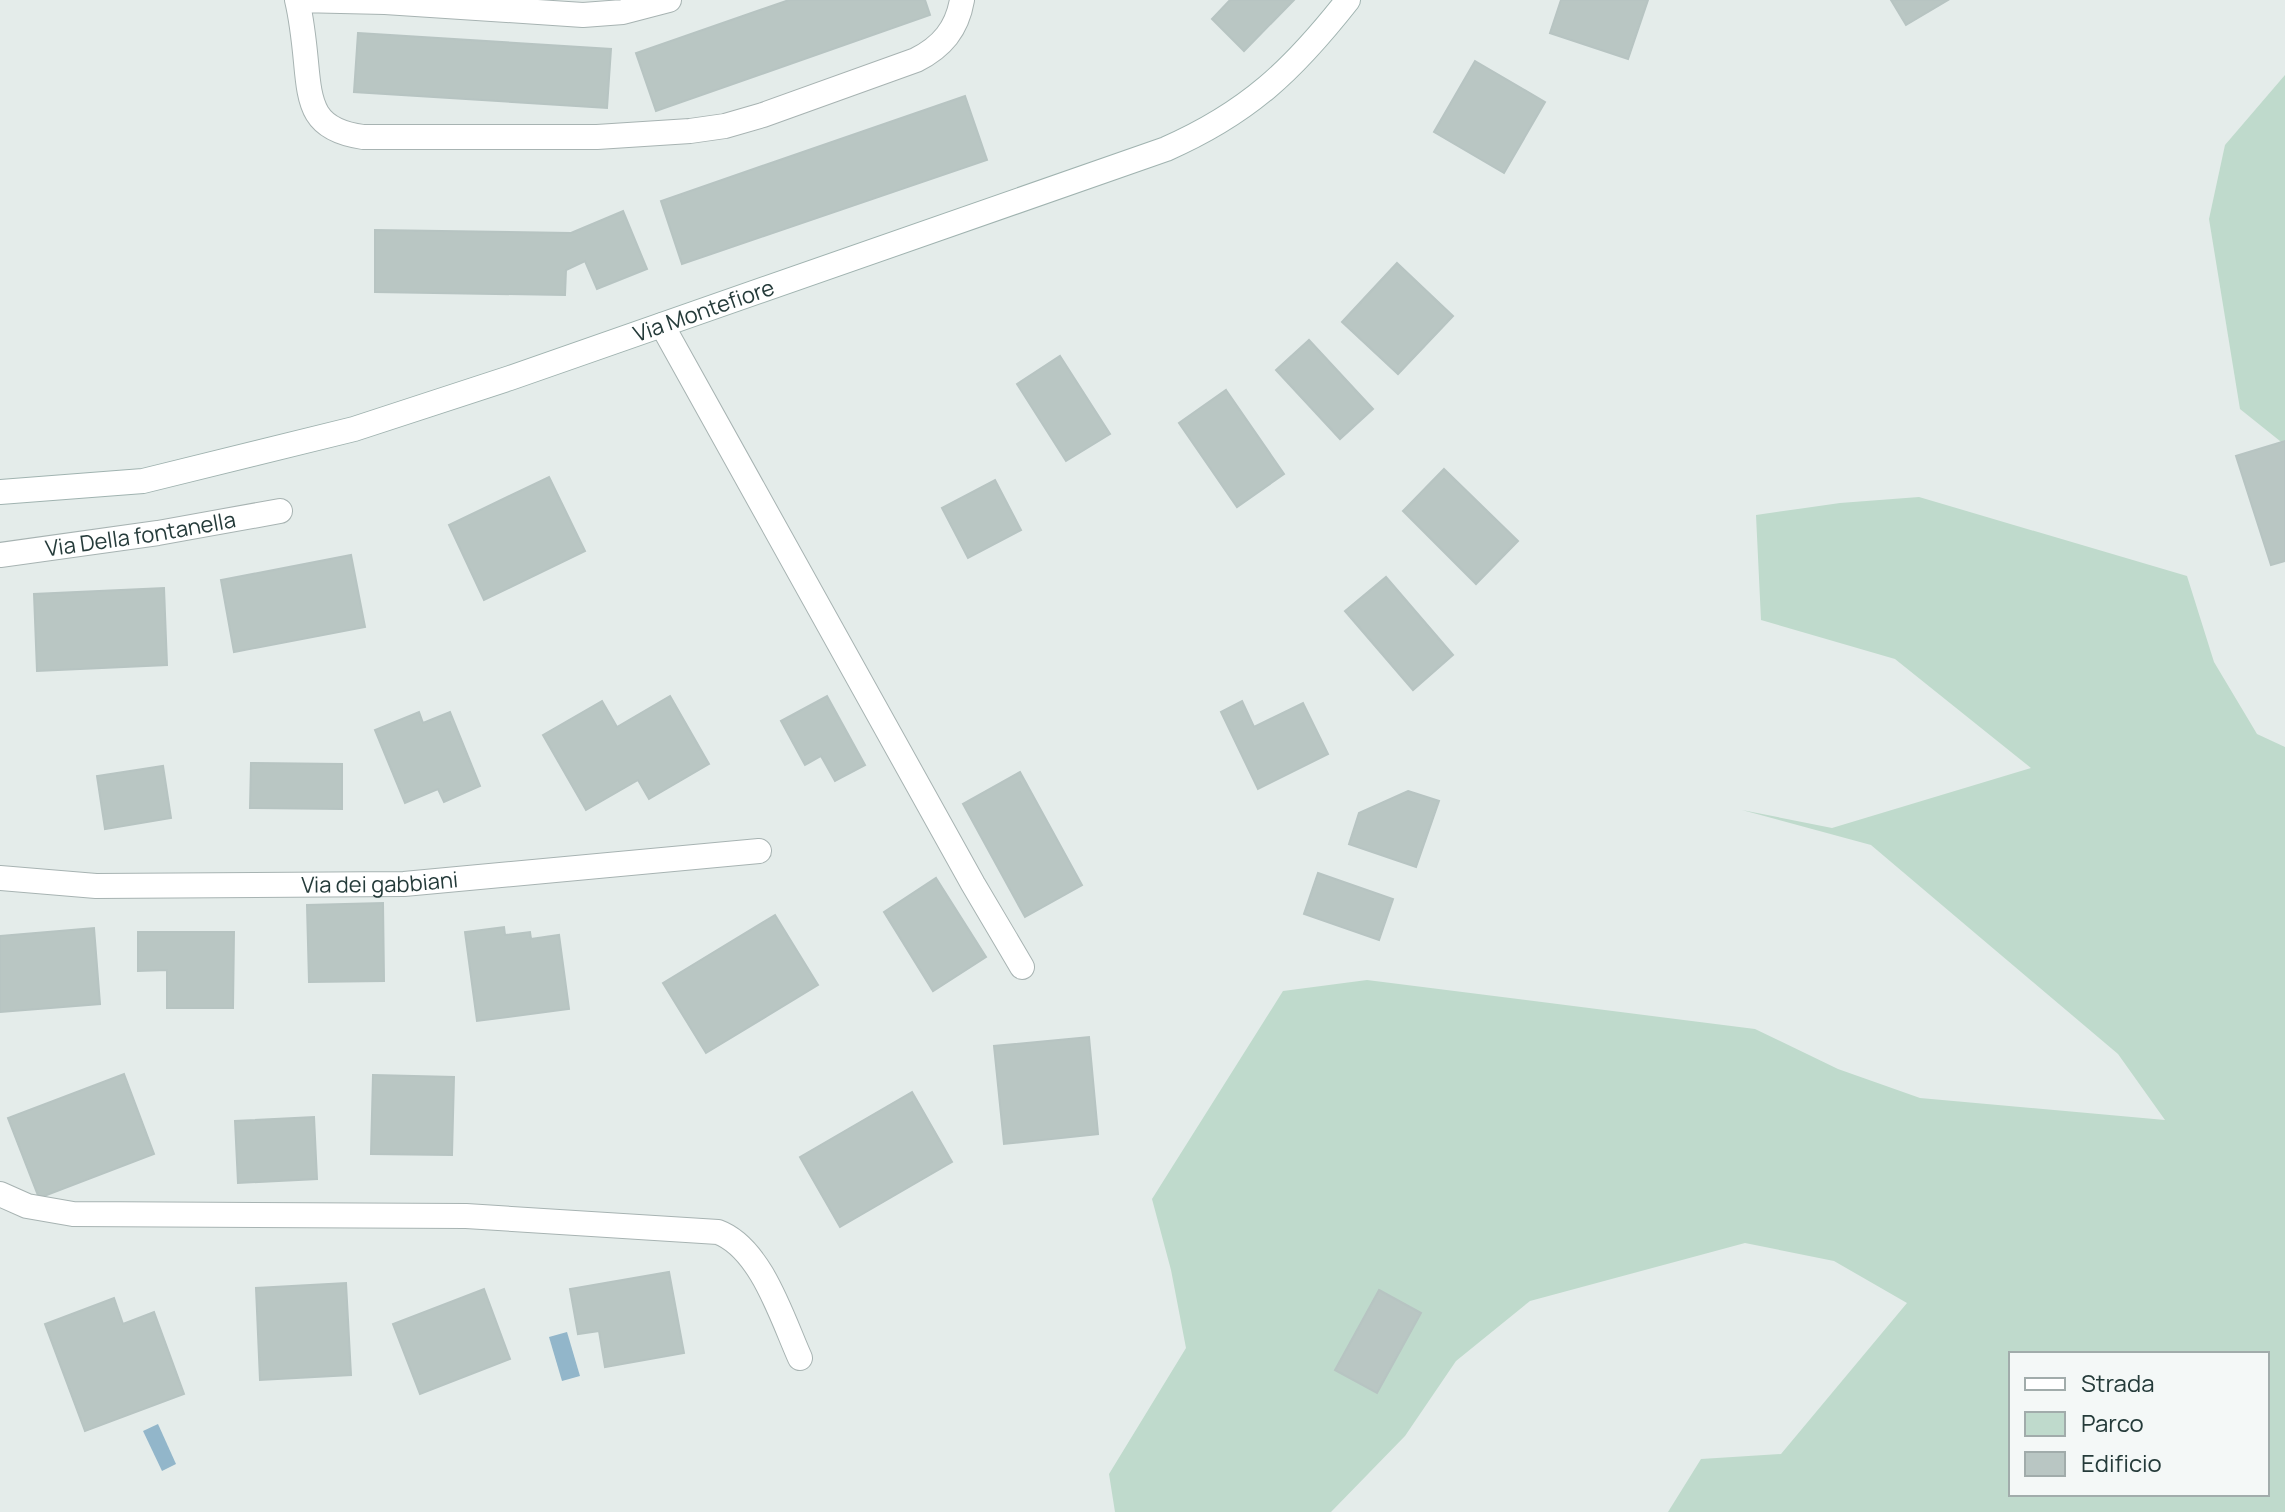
<svg xmlns="http://www.w3.org/2000/svg" width="2285" height="1512" font-family="Manrope,sans-serif">
<rect width="100%" height="100%" fill="#e4ecea"/>
<g fill="#bfdacc" fill-rule="evenodd">
<polygon points="2285,75 2285,445 2240,409 2209,219 2225,145"/>
<path d="M 1919,497 L 2187,576 L 2214,662 L 2257,734 L 2285,747 L 2285,1512 L 1668,1512 L 1701,1459 L 1781,1454 L 1907,1303 L 1834,1261 L 1745,1243 L 1530,1301 L 1456,1361 L 1405,1436 L 1331,1512 L 1115,1512 L 1109,1474 L 1186,1348 L 1171,1270 L 1152,1199 L 1283,991 L 1367,980 L 1755,1029 L 1838,1069 L 1920,1098 L 2165,1120 L 2118,1054 L 1871,845 L 1742,810 L 1832,828 L 2031,768 L 1895,659 L 1761,620 L 1756,515 L 1840,503 ZM 2011,1354 L 2267,1354 L 2267,1494 L 2011,1494 Z"/>
</g>
<g fill="#92b6ca">
<polygon points="567,1332 580,1376 562,1381 549,1337"/>
<polygon points="158,1424 176,1464 162,1471 143,1431"/>
</g>
<g fill="#b9c6c3" stroke="#b7c4c2" stroke-width="2">
<polygon points="789,0 925,0 930,15 656,111 636,53"/>
<polygon points="1230,0 1294,0 1244,51 1212,19"/>
<polygon points="1561,0 1648,0 1628,59 1550,33"/>
<polygon points="1891,0 1948,0 1906,25"/>
<polygon points="358,33 611,49 607,108 354,92"/>
<polygon points="1475,61 1545,102 1504,173 1434,132"/>
<polygon points="965,96 987,160 682,264 661,201"/>
<polygon points="623,211 647,269 597,289 585,261 566,270 565,295 375,292 375,230 571,233"/>
<polygon points="1397,263 1453,316 1398,374 1342,322"/>
<polygon points="1309,340 1373,409 1340,439 1276,370"/>
<polygon points="1060,356 1110,434 1066,461 1017,384"/>
<polygon points="1226,390 1284,474 1237,507 1179,423"/>
<polygon points="2285,441 2285,561 2271,565 2236,456"/>
<polygon points="1444,469 1518,541 1476,584 1403,511"/>
<polygon points="549,477 585,551 484,600 449,525"/>
<polygon points="995,480 1021,530 968,558 942,508"/>
<polygon points="351,555 365,627 234,652 221,580"/>
<polygon points="1386,577 1453,655 1413,690 1345,611"/>
<polygon points="164,588 167,665 37,671 34,594"/>
<polygon points="670,696 709,764 649,799 638,780 586,810 543,735 602,701 617,727"/>
<polygon points="827,696 865,765 835,781 821,756 805,765 781,721"/>
<polygon points="1242,701 1254,727 1303,703 1328,754 1258,789 1221,712"/>
<polygon points="419,712 423,723 450,712 480,786 444,802 438,789 405,803 375,730"/>
<polygon points="251,763 342,764 342,809 250,808"/>
<polygon points="163,766 171,818 105,829 97,776"/>
<polygon points="1020,772 1082,885 1025,917 963,804"/>
<polygon points="1408,791 1439,801 1416,867 1349,844 1359,813"/>
<polygon points="1318,873 1393,899 1379,940 1304,914"/>
<polygon points="936,878 986,957 933,991 884,912"/>
<polygon points="383,903 384,981 309,982 307,905"/>
<polygon points="775,915 818,985 706,1053 663,983"/>
<polygon points="504,927 505,935 530,932 531,939 559,935 569,1009 477,1021 465,932"/>
<polygon points="94,928 100,1004 0,1012 0,936"/>
<polygon points="138,932 234,932 233,1008 167,1008 167,970 138,971"/>
<polygon points="1089,1037 1098,1134 1004,1144 994,1046"/>
<polygon points="124,1074 154,1154 39,1198 8,1118"/>
<polygon points="373,1075 454,1077 452,1155 371,1154"/>
<polygon points="912,1092 952,1162 840,1227 800,1157"/>
<polygon points="314,1117 317,1179 238,1183 235,1121"/>
<polygon points="669,1272 684,1353 605,1367 599,1331 578,1334 570,1289"/>
<polygon points="346,1283 351,1375 260,1380 256,1288"/>
<polygon points="484,1289 510,1359 420,1394 393,1324"/>
<polygon points="1379,1290 1421,1313 1377,1393 1335,1370"/>
<polygon points="114,1298 123,1324 154,1312 184,1394 85,1431 45,1324"/>
</g>
<g fill="none" stroke-linecap="round" stroke-linejoin="round">
<defs>
<g id="street">
<path d="M 669,0 L 623,12 L 583,15 L 385,2 L 297,0 C 302,21 304,41 306,62 C 310,106 313,130 363,137 L 597,137 L 690,131 L 725,126 L 763,115 L 916,60 C 942,47 957,29 962,0"/>
<polyline points="662,325 973,884 1022,967"/>
<path id="s1" d="M 0,555 L 158,533 L 280,511"/>
<path id="s2" d="M 0,878 L 96,886 L 404,884 L 759,851"/>
<path d="M 0,1194 L 27,1206 L 73,1214 L 466,1216 L 718,1232 C 761,1248 782,1318 800,1358"/>
</g>
<g id="secondary">
<path id="s3" d="M 0,492 L 143,481 L 354,429 L 510,378 L 1166,149 C 1248,113 1293,70 1348,0"/>
</g>
</defs>
<use href="#street" stroke="#a7b3b2" stroke-width="26"/>
<use href="#secondary" stroke="#a0b3b0" stroke-width="26"/>
<use href="#street" stroke="#fff" stroke-width="24"/>
<use href="#secondary" stroke="#fff" stroke-width="24"/>
</g>
<g text-anchor="middle" stroke-width="8" stroke-linejoin="round" paint-order="stroke">
<g font-size="22" fill="#253b3a" stroke="#f4f8f7">
<text dy="8" stroke="none"><textPath href="#s3" startOffset="730">Via Montefiore</textPath></text>
<text dy="8" stroke="none"><textPath href="#s1" startOffset="142">Via Della fontanella</textPath></text>
<text dy="8" stroke="none"><textPath href="#s2" startOffset="380">Via dei gabbiani</textPath></text>
</g>
</g>
<rect x="2009" y="1352" width="260" height="144" fill="#f4f8f7" stroke="#a1acab" stroke-width="2"/>
<rect x="2025" y="1378" width="40" height="12" fill="#ffffff" stroke="#a1acab" stroke-width="2"/>
<text x="2081" y="1392" font-size="24" fill="#253b3a">Strada</text>
<rect x="2025" y="1412" width="40" height="24" fill="#bfdacc" stroke="#a1acab" stroke-width="2"/>
<text x="2081" y="1432" font-size="24" fill="#253b3a">Parco</text>
<rect x="2025" y="1452" width="40" height="24" fill="#b9c6c3" stroke="#a1acab" stroke-width="2"/>
<text x="2081" y="1472" font-size="24" fill="#253b3a">Edificio</text>
</svg>
